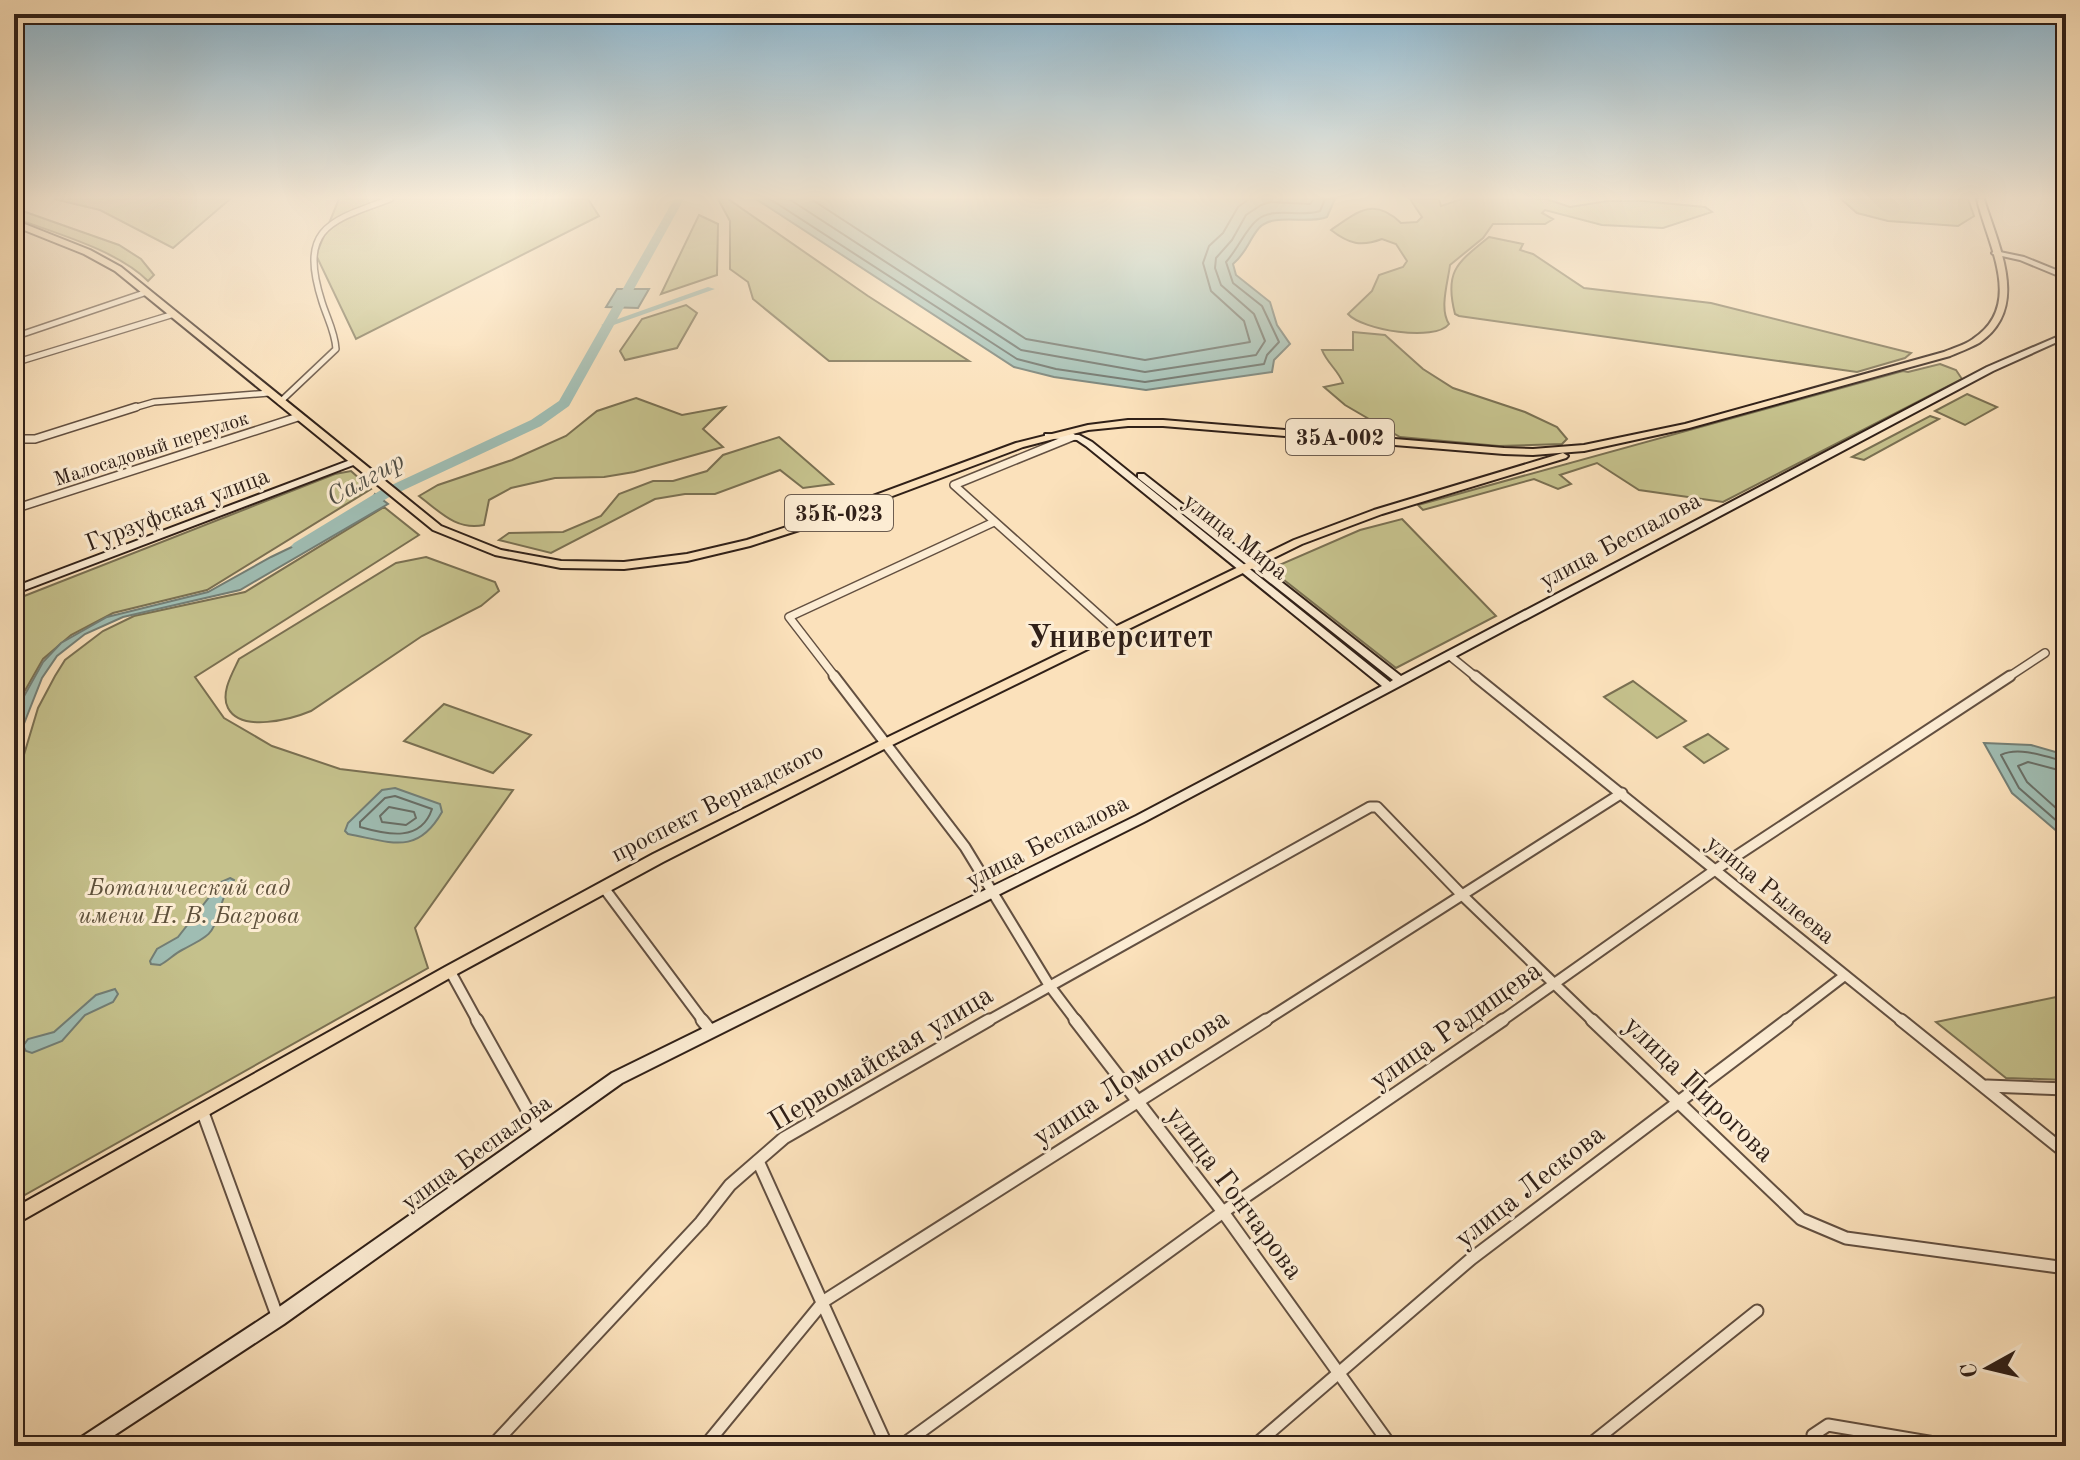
<svg xmlns="http://www.w3.org/2000/svg" width="2080" height="1460" font-family="'Old Standard TT',serif">
<rect width="100%" height="100%" fill="#fbe1bb"/>
<filter id="stains"><feTurbulence type="fractalNoise" baseFrequency=".0025" numOctaves="4"/><feColorMatrix values="0 0 0 0 .2 0 0 0 0 .09 0 0 0 0 .02 0 0 0 .5 -.17"/></filter>
<radialGradient id="worn" r=".72"><stop offset=".6" stop-color="#630" stop-opacity="0"/><stop offset="1" stop-color="#630" stop-opacity=".3"/></radialGradient>
<g fill="#c5c18c" stroke="#7a7052" stroke-width="2">
<polygon points="54,199 230,199 173,248 100,210"/>
<polygon points="339,199 588,199 599,216 356,339 316,255"/>
<polygon points="718,199 728,199 868,296 969,361 829,361 753,299 748,282 730,269 730,221"/>
<path d="M 1410,199 L 1439,199 L 1441,206 L 1462,199 L 1546,199 L 1570,207 L 1608,201 L 1641,201 L 1705,207 L 1712,212 L 1663,228 L 1602,225 L 1545,210 L 1542,213 L 1553,219 L 1545,224 L 1493,224 L 1483,238 L 1450,265 C 1448,282 1439,309 1449,324 C 1435,342 1362,330 1348,314 L 1372,291 L 1379,275 L 1403,267 L 1407,261 L 1396,244 L 1382,239 C 1361,247 1349,244 1331,230 C 1358,211 1374,197 1401,223 L 1417,222 L 1422,217 Z"/>
<polygon points="1841,199 1968,199 1974,216 1958,226 1888,221 1857,213"/>
<path d="M 14,208 L 119,245 L 141,259 L 154,275 L 148,281 C 117,250 55,233 14,218 Z"/>
<polygon points="699,215 718,224 717,275 661,294"/>
<path d="M 1489,237 L 1523,244 L 1520,250 L 1533,254 L 1584,288 L 1711,303 L 1911,353 L 1905,358 L 1857,372 L 1459,316 L 1455,314 C 1444,271 1457,263 1489,237 Z"/>
<polygon points="686,305 697,313 677,348 625,360 620,351 642,319"/>
<path d="M 1353,332 L 1385,335 L 1423,369 L 1453,388 L 1525,412 L 1557,427 L 1567,439 L 1562,444 L 1499,446 L 1400,437 L 1345,405 L 1324,387 L 1343,383 C 1338,370 1327,363 1322,350 L 1353,350 Z"/>
<polygon points="1940,364 1956,370 1962,379 1723,502 1639,490 1597,463 1560,475 1571,484 1558,489 1534,479 1423,510 1418,505 1903,371 1908,372"/>
<polygon points="1967,394 1997,407 1965,425 1935,411"/>
<path d="M 636,398 L 682,415 L 725,407 L 703,429 L 723,447 L 634,472 L 604,477 L 555,478 L 511,488 L 489,500 L 484,525 C 457,531 440,512 419,496 L 438,485 L 512,460 L 566,436 L 597,411 Z"/>
<polygon points="1930,416 1939,419 1864,460 1852,457"/>
<polygon points="779,437 833,484 803,488 780,470 715,494 685,494 655,499 551,553 499,540 509,533 563,532 601,516 619,494 653,481 673,481 707,471 723,455"/>
<polygon points="351,471 371,489 207,590 113,613 71,635 43,659 14,710 14,600 335,474"/>
<polygon points="384,507 419,535 195,677 224,718 272,746 340,769 513,790 415,928 428,968 14,1201 14,788 38,708 55,676 65,660 103,631 134,616 245,592"/>
<polygon points="1402,519 1496,616 1396,668 1270,569 1360,530"/>
<path d="M 426,557 L 495,582 L 499,591 L 481,606 L 422,636 L 311,711 C 292,719 241,733 228,708 C 220,693 233,672 239,659 L 396,563 Z"/>
<polygon points="1633,681 1686,721 1657,738 1604,697"/>
<polygon points="444,704 531,735 493,773 404,741"/>
<polygon points="1708,734 1728,749 1704,763 1684,747"/>
<polygon points="2066,995 2066,1080 2006,1078 1936,1022"/>
</g>
<g fill="#9fbdb3" stroke="#737e75" stroke-width="2">
<path d="M 756,199 L 1335,199 L 1327,217 C 1308,225 1273,212 1259,228 C 1248,241 1248,251 1233,264 L 1236,275 L 1270,302 L 1277,325 L 1290,344 L 1274,360 L 1272,372 L 1146,390 L 1054,377 L 1014,367 Z"/>
<polygon points="617,289 649,289 638,308 606,307"/>
<polygon points="375,494 388,504 240,590 123,617 85,634 57,656 42,678 14,749 14,714 43,662 61,643 107,617 208,592 271,557 346,521 370,503"/>
<polygon points="1984,743 2031,745 2066,755 2066,839 2012,793"/>
<path d="M 395,788 L 440,804 L 442,812 C 417,856 391,842 348,834 L 345,831 L 348,823 L 382,790 Z"/>
<path d="M 230,878 L 234,880 C 232,887 227,890 224,897 C 210,934 219,931 182,950 C 174,954 168,961 160,965 L 151,964 L 150,961 L 157,949 L 178,937 L 221,882 Z"/>
<polygon points="115,989 118,994 113,1002 85,1015 62,1041 32,1053 26,1051 23,1046 28,1039 54,1032 96,995"/>
</g>
<g fill="none" stroke-linecap="round" stroke-linejoin="round">
<g stroke="#686e66" stroke-width="2">
<path d="M 770,199 L 1017,359 L 1056,369 L 1145,382 L 1264,364 L 1267,355 L 1279,342 L 1262,306 L 1233,283 L 1226,262 C 1237,250 1246,229 1257,220 C 1273,206 1300,218 1320,211 L 1325,199"/>
<polyline points="789,199 1021,350 1145,372 1256,355 1265,341 1254,314 1221,285 1215,268 1216,258 1232,240 1246,215 1261,205 1271,202 1310,204 1314,199"/>
<polyline points="811,199 1026,339 1145,360 1250,342 1244,321 1211,291 1203,263 1209,246 1223,233 1238,207 1249,199"/>
<path d="M 2066,762 C 2047,757 2019,746 2001,755 L 2019,788 L 2066,829"/>
<polyline points="2066,772 2028,762 2018,766 2027,782 2066,817"/>
<path d="M 395,796 L 432,809 C 421,842 388,835 360,827 L 360,822 L 385,798 Z"/>
<polygon points="389,807 414,812 416,818 406,825 382,822 380,816"/>
</g>
<polygon fill="#9fbdb3" fill-rule="evenodd" points="708,287 715,289 608,327 601,325"/>
<polygon fill="#9fbdb3" fill-rule="evenodd" points="674,199 684,199 569,406 541,426 391,496 304,549 294,549 291,546 294,543 381,490 531,420 559,401"/>
<defs>
<g id="minor-far3">
<polyline points="14,337 147,292"/>
<polyline points="14,363 174,314"/>
<path d="M 280,402 L 336,349 C 335,332 327,318 322,302 C 298,227 330,221 390,199"/>
<polyline points="130,409 154,402 269,393"/>
</g>
<g id="minor-far2">
<polyline points="1072,437 954,485 1117,631"/>
<polyline points="14,439 35,439 136,407"/>
<polyline points="14,509 298,417"/>
<polyline points="1450,656 1477,678"/>
<polyline points="836,678 789,617 994,522"/>
<polyline points="2007,678 2045,653"/>
</g>
<g id="minor-far1">
<polyline points="834,676 965,847 1049,985 1077,1022"/>
<polyline points="1475,676 1903,1022"/>
<polyline points="604,888 704,1022"/>
<polyline points="450,971 478,1022"/>
<polyline points="986,1022 1370,807 1377,807 1461,894 1594,1022"/>
<polyline points="1263,1022 1622,793"/>
<polyline points="1500,1022 1715,870 2010,676"/>
<polyline points="1784,1022 1844,976"/>
</g>
<g id="minor">
<polyline points="477,1020 539,1131"/>
<polyline points="702,1020 711,1031"/>
<polyline points="1075,1020 1223,1212 1391,1446"/>
<polyline points="1592,1020 1801,1219 1846,1238 2066,1268"/>
<polyline points="1901,1020 2066,1153"/>
<polyline points="1987,1086 2066,1089"/>
<polyline points="202,1110 278,1318"/>
<polyline points="758,1161 887,1446"/>
<polyline points="492,1446 701,1222 730,1185 784,1138 989,1020"/>
<polyline points="705,1446 824,1301 1266,1020"/>
<polyline points="901,1446 1223,1212 1503,1020"/>
<polyline points="1254,1446 1471,1259 1787,1020"/>
<polyline points="1588,1446 1757,1311"/>
<polyline points="1814,1446 1813,1435 1828,1425 1952,1446"/>
</g>
<g id="secondary">
<polygon points="1995,251 2024,257 2066,274 2066,279 2020,260 1993,254 1992,253"/>
<polygon points="2066,333 2066,338 1993,371 1144,822 622,1083 284,1324 98,1446 74,1446 77,1440 272,1312 612,1073 1136,816 1382,686 1086,446 1077,440 1045,438 1045,434 1079,435 1092,442 1390,682 1393,680 1138,478 1138,474 1144,474 1401,676 1987,367"/>
<polygon points="353,459 357,462 356,464 14,594 14,587"/>
</g>
<g id="primary">
<path d="M 1977,199 L 1984,199 C 1998,246 2031,308 1979,343 C 1970,348 1959,352 1950,356 L 1689,428 L 1584,451 L 1533,455 L 1504,454 L 1163,426 L 1128,426 L 1088,430 L 1023,447 L 815,525 L 750,546 L 687,561 L 624,569 L 561,568 L 495,555 L 433,530 L 115,271 L 84,254 L 14,226 L 14,221 L 17,221 L 90,250 L 121,267 L 441,526 L 501,550 L 561,561 L 624,562 L 687,554 L 747,540 L 808,520 L 1016,443 L 1088,425 L 1128,420 L 1163,420 L 1504,448 L 1533,449 L 1584,445 L 1685,424 L 1944,352 C 1953,348 1965,345 1973,339 C 2025,305 1987,244 1977,199 Z"/>
<polygon points="1563,453 1568,456 1566,458 1382,514 1302,544 890,746 663,862 455,975 14,1225 14,1208 445,967 653,854 882,740 1294,540 1374,510"/>
</g>
</defs>
<use href="#minor-far3" stroke="#635041" stroke-width="8"/>
<use href="#minor-far2" stroke="#635041" stroke-width="10"/>
<use href="#minor-far1" stroke="#635041" stroke-width="13"/>
<use href="#minor" stroke="#635041" stroke-width="15"/>
<use href="#secondary" stroke="#302018" stroke-width="4"/>
<use href="#primary" stroke="#302018" stroke-width="4"/>
<use href="#minor-far3" stroke="#fcecd3" stroke-width="5"/>
<use href="#minor-far2" stroke="#fcecd3" stroke-width="7"/>
<use href="#minor-far1" stroke="#fcecd3" stroke-width="9"/>
<use href="#minor" stroke="#fcecd3" stroke-width="11"/>
<use href="#secondary" fill="#fcecd3" fill-rule="evenodd"/>
<use href="#primary" fill="#fbe1bb" fill-rule="evenodd"/>
</g>
<linearGradient id="sky" x2="0" y2="1"><stop stop-color="#8bb8d3"/><stop offset="0.49" stop-color="#fdf2e0"/><stop offset="1" stop-color="#fdf2e0" stop-opacity="0"/></linearGradient>
<rect width="2080" height="403" fill="url(#sky)"/>
<g text-anchor="middle" stroke-width="6" stroke-linejoin="round" paint-order="stroke">
<g font-size="20" fill="#302018" stroke="#fcecd3">
<text transform="translate(151 448) rotate(-18)" y="7">Малосадовый переулок</text>
</g>
<g fill="#fcecd3" stroke="#6d5d50" stroke-width="2">
<rect x="1286" y="419" width="108" height="36" rx="6"/>
<rect x="785" y="495" width="108" height="36" rx="6"/>
</g>
<g font-size="22" font-weight="bold" fill="#302018">
<text x="1340" y="445">35А-002</text>
<text x="839" y="521">35К-023</text>
</g>
<g font-size="24" fill="#302018" stroke="#fcecd3">
<text transform="translate(177 509) rotate(-21)" y="8">Гурзуфская улица</text>
<text transform="translate(1236 536) rotate(38)" y="8">улица Мира</text>
<text transform="translate(1620 540) rotate(-28)" y="8">улица Беспалова</text>
<text transform="translate(717 802) rotate(-27)" y="8">проспект Вернадского</text>
<text transform="translate(1047 841) rotate(-27)" y="8">улица Беспалова</text>
<text transform="translate(1771 889) rotate(39)" y="8">улица Рылеева</text>
<text transform="translate(476 1152) rotate(-36)" y="8">улица Беспалова</text>
</g>
<g font-size="24" font-style="italic" fill="#5d503b" stroke="#fcecd3">
<text x="189" y="895">Ботанический сад<tspan x="189" dy="28">имени Н. В. Багрова</tspan></text>
</g>
<g font-size="26" font-style="italic" fill="#514f46" stroke="#fcecd3">
<text transform="translate(365 478) rotate(-29)" y="9">Салгир</text>
</g>
<g font-size="28" fill="#302018" stroke="#fcecd3">
<text transform="translate(1455 1024) rotate(-35)" y="10">улица Радищева</text>
<text transform="translate(880 1057) rotate(-31)" y="10">Первомайская улица</text>
<text transform="translate(1130 1076) rotate(-33)" y="10">улица Ломоносова</text>
<text transform="translate(1700 1088) rotate(44)" y="10">улица Пирогова</text>
<text transform="translate(1529 1185) rotate(-38)" y="10">улица Лескова</text>
<text transform="translate(1236 1192) rotate(53)" y="10">улица Гончарова</text>
</g>
<g font-size="32" font-weight="bold" fill="#302018" stroke="#fcecd3">
<text x="1120" y="647">Университет</text>
</g>
</g>
<rect width="2080" height="1460" fill="none" stroke="#fbe1bb" stroke-width="48"/>
<rect x="16" y="16" width="2048" height="1428" fill="none" stroke="#302018" stroke-width="4"/>
<rect x="24" y="24" width="2032" height="1412" fill="none" stroke="#302018" stroke-width="2"/>
<g transform="translate(1988 1368) rotate(262)" stroke="#fcecd3" stroke-width="6" paint-order="stroke">
<path d="M0-6L14 30L0 20L-14 30Z" fill="#302018"/>
<text y="-12" font-size="22" font-weight="bold" text-anchor="middle" fill="#302018">С</text>
</g>
<rect width="100%" height="100%" filter="url(#stains)"/>
<rect width="100%" height="100%" fill="url(#worn)"/>
</svg>
